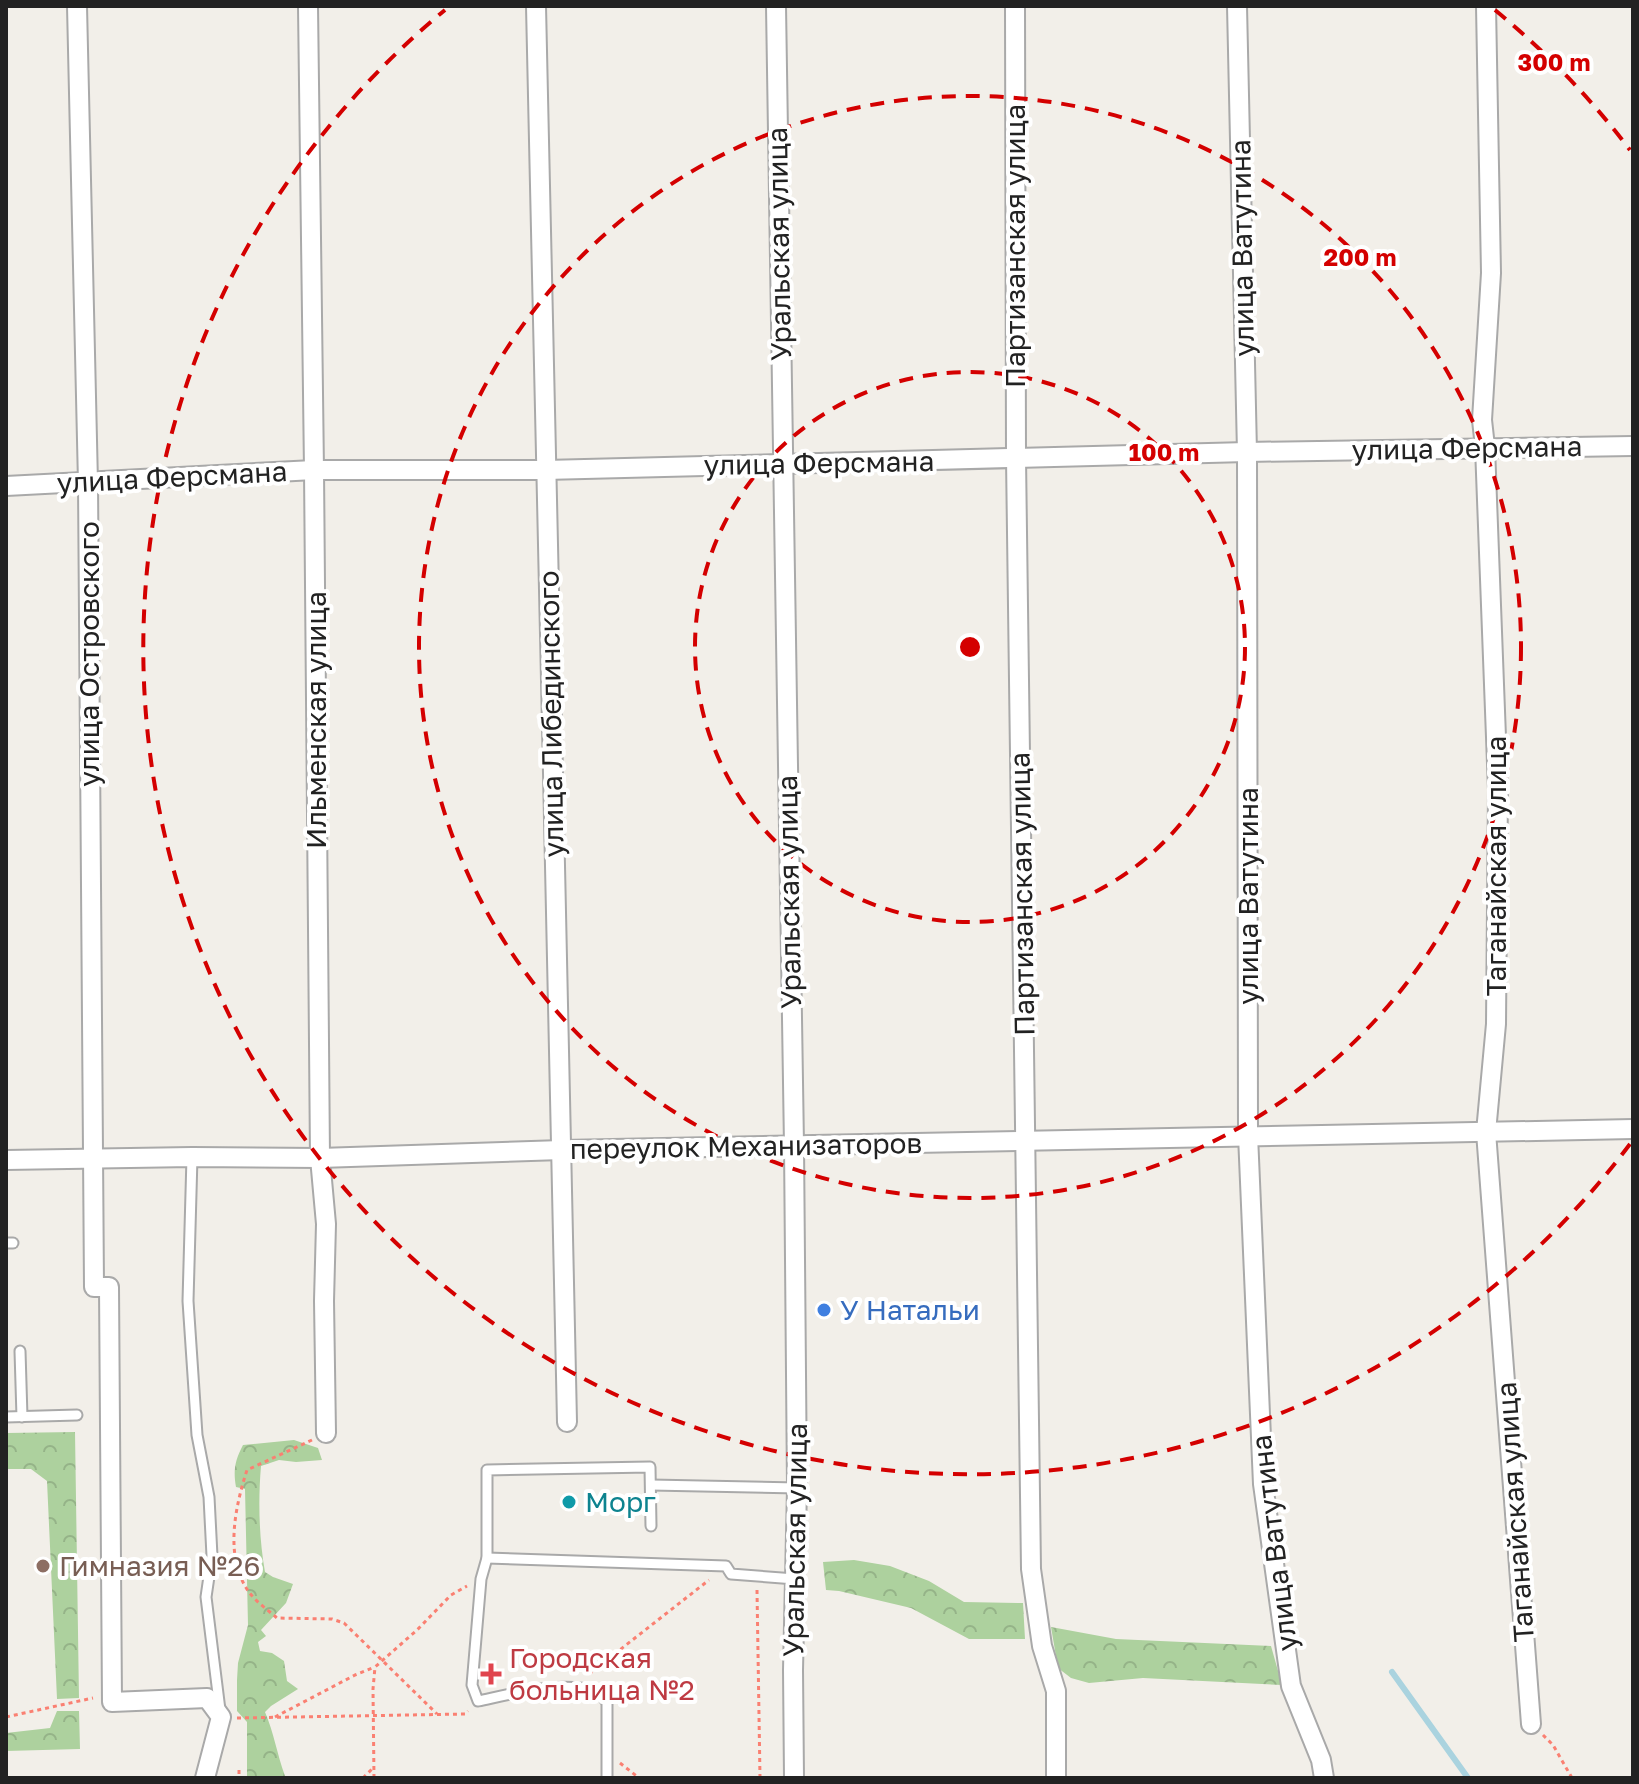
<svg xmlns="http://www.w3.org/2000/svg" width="1639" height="1784" font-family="'Golos Text',sans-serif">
<defs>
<pattern id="forest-crowns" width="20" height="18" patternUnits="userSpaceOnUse" patternTransform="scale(2)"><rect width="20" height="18" fill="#add19e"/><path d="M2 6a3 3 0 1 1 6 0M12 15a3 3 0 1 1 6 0" fill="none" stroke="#95b388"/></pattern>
</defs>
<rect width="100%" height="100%" fill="#f2efe9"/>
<g fill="url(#forest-crowns)">
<polygon points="75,1432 79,1698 57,1699 47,1481 31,1469 6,1469 6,1433"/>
<path d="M 294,1440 L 318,1448 L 322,1460 L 296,1462 L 279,1460 L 261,1466 C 258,1501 259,1538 265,1572 L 273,1577 L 293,1584 L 286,1603 L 261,1630 L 266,1636 L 258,1642 L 260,1651 L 272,1653 L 284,1661 L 287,1681 L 298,1689 L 271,1706 L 265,1712 C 274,1733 277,1754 285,1776 L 313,1778 L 247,1778 L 247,1722 L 237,1711 L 237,1680 L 238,1663 L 248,1625 L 245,1489 L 236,1487 C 233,1471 235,1460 243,1445 Z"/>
<polygon points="854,1560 890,1566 929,1581 964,1602 1023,1603 1025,1639 969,1639 911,1608 839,1591 826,1590 823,1562"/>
<polygon points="1051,1627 1116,1639 1271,1646 1282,1685 1143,1678 1089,1683 1071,1678 1058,1668"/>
<polygon points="57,1711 79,1711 80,1749 6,1751 6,1733 50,1728"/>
</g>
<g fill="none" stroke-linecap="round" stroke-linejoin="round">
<polyline stroke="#aad3df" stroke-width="6" points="1392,1672 1468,1778"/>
<defs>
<g id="lane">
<polyline points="192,1157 188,1301 197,1435 209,1497 212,1556 206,1597 220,1710"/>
<polyline points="6,1243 13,1243"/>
<polyline points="20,1351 22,1417"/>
<polyline points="6,1417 77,1415"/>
<polyline points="651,1485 797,1488"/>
<polyline points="487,1558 726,1566 731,1574 795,1579"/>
<path d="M 607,1778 L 607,1703 L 600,1692 C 563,1680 516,1693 478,1701 L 472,1685 L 481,1579 L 487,1558 L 487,1470 L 650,1467 L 651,1526"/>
</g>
<g id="street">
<polyline points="77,6 88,483 94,1287 109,1287 112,1702 207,1698 221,1717 205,1778"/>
<polyline points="308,6 314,470 320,1158 326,1224 324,1301 326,1433"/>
<path d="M 536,6 C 545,478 559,950 567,1422"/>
<polyline points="776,6 794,1145 797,1488 793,1670 794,1778"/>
<polyline points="1015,6 1016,458 1031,1569 1042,1646 1056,1691 1056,1778"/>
<polyline points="1237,6 1247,452 1248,1135 1263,1484 1291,1686 1321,1760 1324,1778"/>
<polyline points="1486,6 1491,273 1482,420 1485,447 1498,790 1496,1024 1486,1132 1531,1724"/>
<polyline points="6,486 314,470 545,470 1247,452 1633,446"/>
<polyline points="6,1160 192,1157 320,1158 562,1150 1633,1129"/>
</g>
</defs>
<use href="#lane" stroke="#a9a9a9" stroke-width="13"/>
<use href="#street" stroke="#a9a9a9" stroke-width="22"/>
<g stroke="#fa8072" stroke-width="3" stroke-dasharray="4 4" stroke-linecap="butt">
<path d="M 312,1440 L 247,1470 C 235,1507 224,1558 249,1592 C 256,1602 268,1610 277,1618 L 332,1619 L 344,1623 L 437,1714"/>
<polyline points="757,1590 760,1778"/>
<polyline points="589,1674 709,1580"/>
<polyline points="6,1717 93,1698"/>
<polyline points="275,1717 355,1675 375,1667"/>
<polyline points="237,1718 465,1714 468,1711"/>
<polyline points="1543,1735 1553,1745 1572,1778"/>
<polyline points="620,1763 639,1778"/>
<polyline points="239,1770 239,1778"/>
<polyline points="363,1778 374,1767"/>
<polyline points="374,1778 373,1689 375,1667 417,1630 451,1595 467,1586"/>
</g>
<use href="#lane" stroke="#fff" stroke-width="9"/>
<use href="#street" stroke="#fff" stroke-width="18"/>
</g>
<g fill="none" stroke="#d40000" stroke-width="4" stroke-dasharray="14 10">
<circle cx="970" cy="647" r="275"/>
<circle cx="970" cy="647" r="551"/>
<path d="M1630 1144A826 826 0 1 1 445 10M1495 10A826 826 0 0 1 1630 150"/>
</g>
<circle fill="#3f7fe0" stroke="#fff" stroke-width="3" cx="824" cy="1310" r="8"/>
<circle fill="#0f9aa8" stroke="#fff" stroke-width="3" cx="569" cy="1502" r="8"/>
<circle fill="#8d6e63" stroke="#fff" stroke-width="3" cx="43" cy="1566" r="8"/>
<path fill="#e0444e" stroke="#fff" stroke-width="3" d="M487 1662h8v8h8v8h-8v8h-8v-8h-8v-8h8z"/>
<g text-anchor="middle" stroke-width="8" stroke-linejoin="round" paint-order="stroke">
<g font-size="28" fill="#222" stroke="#fff">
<text transform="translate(779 244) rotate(-91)" y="10">Уральская улица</text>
<text transform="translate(1015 246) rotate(-90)" y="10">Партизанская улица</text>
<text transform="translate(1242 248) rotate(-91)" y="10">улица Ватутина</text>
<text transform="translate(1467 448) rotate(-1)" y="10">улица Ферсмана</text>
<text transform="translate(819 463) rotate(-1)" y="10">улица Ферсмана</text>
<text transform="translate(172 477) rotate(-3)" y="10">улица Ферсмана</text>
<text transform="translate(89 654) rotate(-90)" y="10">улица Островского</text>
<text transform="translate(551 714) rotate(-91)" y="10">улица Либединского</text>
<text transform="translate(316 720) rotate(-90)" y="10">Ильменская улица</text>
<text transform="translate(1496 866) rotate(-90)" y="10">Таганайская улица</text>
<text transform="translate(789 892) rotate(-91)" y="10">Уральская улица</text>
<text transform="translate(1022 894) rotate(-91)" y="10">Партизанская улица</text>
<text transform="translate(1248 896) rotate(-90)" y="10">улица Ватутина</text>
<text transform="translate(746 1146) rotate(-1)" y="10">переулок Механизаторов</text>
<text transform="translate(1515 1512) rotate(-94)" y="10">Таганайская улица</text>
<text transform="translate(795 1540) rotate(-89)" y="10">Уральская улица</text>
<text transform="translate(1274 1543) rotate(-97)" y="10">улица Ватутина</text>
</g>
<g font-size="28" fill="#366cbe" stroke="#fff" text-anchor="start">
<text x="840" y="1320">У Натальи</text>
</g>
<g font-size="28" fill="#0d838f" stroke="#fff" text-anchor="start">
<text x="585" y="1512">Морг</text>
</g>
<g font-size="28" fill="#785e54" stroke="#fff" text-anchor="start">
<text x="59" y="1576">Гимназия №26</text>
</g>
<g font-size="28" fill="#be3a42" stroke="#fff" text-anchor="start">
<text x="509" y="1668">Городская<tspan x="509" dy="32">больница №2</tspan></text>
</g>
</g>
<circle cx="970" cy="647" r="12" fill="#d40000" stroke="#fff" stroke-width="4"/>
<g font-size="24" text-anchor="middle" font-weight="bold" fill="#d40000" stroke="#fff" stroke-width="8" stroke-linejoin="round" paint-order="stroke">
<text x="1554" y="71">300 m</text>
<text x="1360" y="266">200 m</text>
<text x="1164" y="461">100 m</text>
</g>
<rect width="1639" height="1784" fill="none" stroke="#222222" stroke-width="16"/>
</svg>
